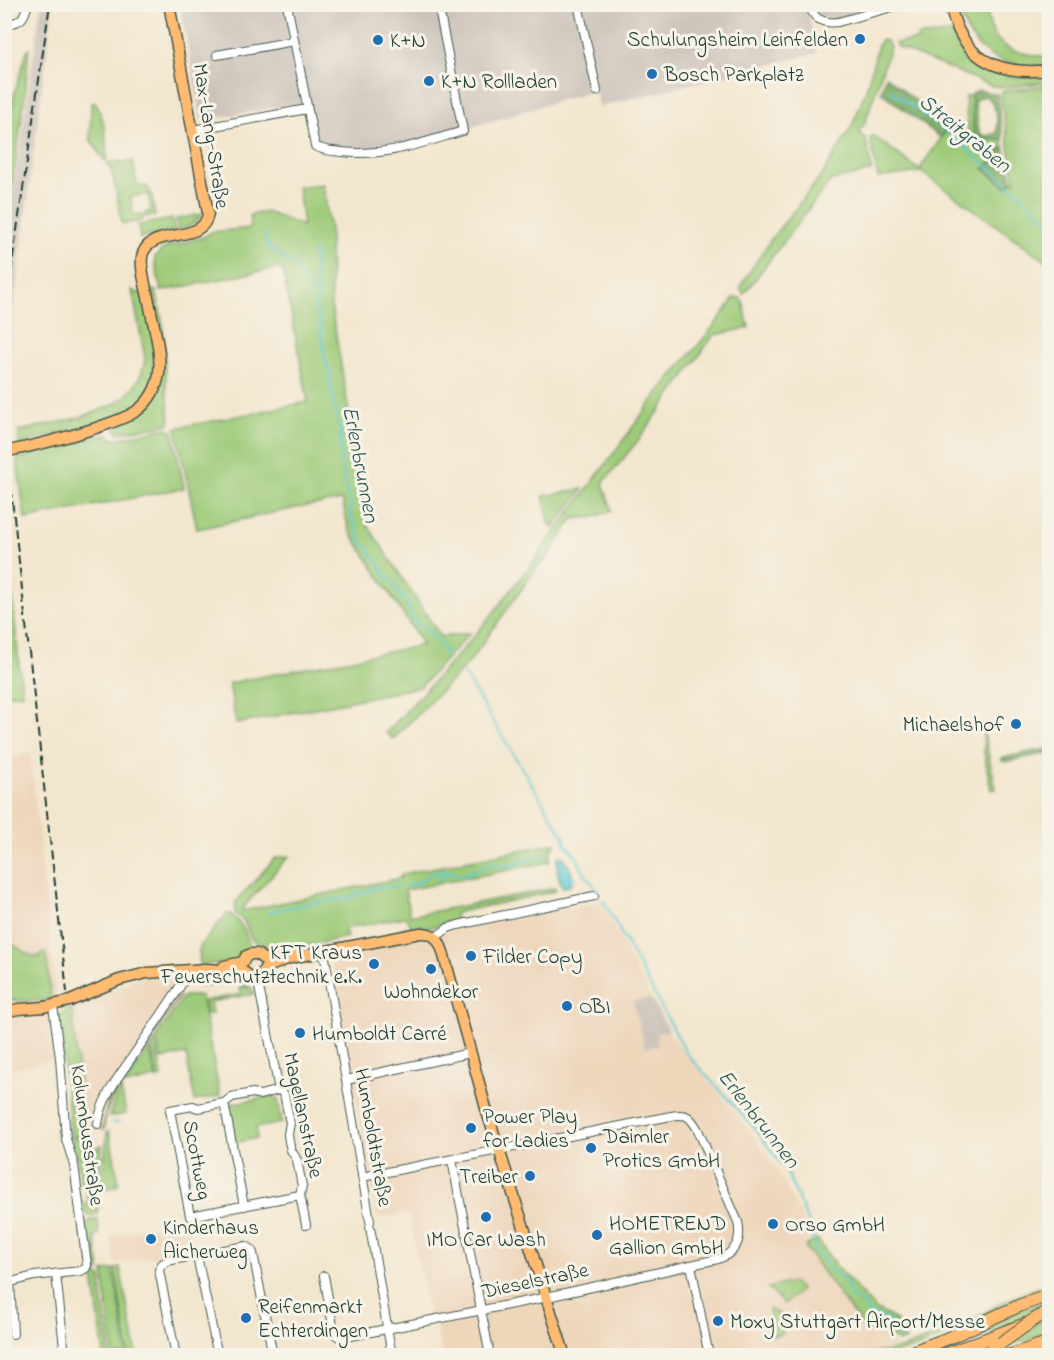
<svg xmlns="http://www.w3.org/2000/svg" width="1054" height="1360" font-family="'Indie Flower',sans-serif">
<rect width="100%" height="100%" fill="#f7f3e8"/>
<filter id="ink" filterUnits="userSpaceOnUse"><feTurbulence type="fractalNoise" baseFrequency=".0167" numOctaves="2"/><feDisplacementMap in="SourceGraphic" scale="12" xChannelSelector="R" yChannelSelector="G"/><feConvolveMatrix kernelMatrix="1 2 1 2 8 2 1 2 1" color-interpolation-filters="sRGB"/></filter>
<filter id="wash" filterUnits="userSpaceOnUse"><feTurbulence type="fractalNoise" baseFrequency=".008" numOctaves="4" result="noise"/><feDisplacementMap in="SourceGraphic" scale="24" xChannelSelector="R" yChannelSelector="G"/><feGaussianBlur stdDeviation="1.35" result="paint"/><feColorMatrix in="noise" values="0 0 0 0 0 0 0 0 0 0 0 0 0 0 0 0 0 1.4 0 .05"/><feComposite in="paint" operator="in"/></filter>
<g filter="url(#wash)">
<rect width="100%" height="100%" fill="#f3e6ce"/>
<g fill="#eed6bb">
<polygon points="30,754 58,1010 139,978 176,976 189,978 118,1084 105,1105 101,1130 71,1136 64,1058 5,1070 5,759"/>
<polygon points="600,902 672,1037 739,1118 776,1168 824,1260 891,1335 895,1347 859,1356 442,1355 436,1326 428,1315 409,1214 377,1218 332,964 339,955 452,930"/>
<polygon points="187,1220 192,1244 188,1245 189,1250 165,1255 165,1259 159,1260 152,1257 115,1263 110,1236"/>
</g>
<g fill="#ccc2b9">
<polygon points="41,5 53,5 13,309 9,366 8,429 5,430 5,264 11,208"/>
<polygon points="180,5 903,5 832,23 810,10 809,16 817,53 599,107 595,91 557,101 398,150 318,149 307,109 294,104 202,121"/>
<polygon points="651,998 669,1031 656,1033 658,1046 645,1048 633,1001"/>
</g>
<g fill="#9ecb79" stroke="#5e8456" stroke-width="1.5">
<path d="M 957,5 L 986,5 C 988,17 990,32 999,41 C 1009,52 1035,57 1049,56 L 1049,66 C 998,68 972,55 957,5 Z"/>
<path d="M 953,32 C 976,73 1005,81 1049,75 L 1049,82 L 1006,87 L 992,86 L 899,48 L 895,43 L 918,40 L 918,36 L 940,35 Z"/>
<polygon points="881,40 887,41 890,47 865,123 859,132 866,139 872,171 830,181 744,294 741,290 741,285 772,238 822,175 851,128 867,87 878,45"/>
<polygon points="29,49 25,94 5,236 5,140 14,95 27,50"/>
<polygon points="1049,85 1049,263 921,172 878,178 870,138 873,136 921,171 921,167 948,128 969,145 965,97 971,95 974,135 976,139 1003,140 1004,147 984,169 1007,187 1012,181 1015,182 1000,94 1003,91"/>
<path d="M 91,103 L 96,103 C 105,120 107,141 107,160 L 104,160 L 90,139 Z"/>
<polygon points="121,161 121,163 133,161 137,185 148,187 152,195 155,216 145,217 145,214 146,214 146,212 151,211 148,194 131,197 133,214 142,214 143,220 125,224 122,223 113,175 107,163"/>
<polygon points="323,184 330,230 331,305 368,526 441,637 470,633 420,687 236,724 229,683 423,645 349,530 342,500 296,508 197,529 176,428 308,402 283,271 278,268 161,291 155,262 155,257 164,248 204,237 212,232 250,228 250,215 267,212 303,226 298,187"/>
<path d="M 202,214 C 197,224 189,226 178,230 L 176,219 Z"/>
<polygon points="172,219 175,231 140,238 138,225"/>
<path d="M 132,290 L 137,293 L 142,292 C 147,314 158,348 155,369 C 150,410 115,418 82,427 C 61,434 40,439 19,444 L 19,431 C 34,428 50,424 65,421 C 101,412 140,401 145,358 Z"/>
<polygon points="153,290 156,291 163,325 166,384 170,421 168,424 119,433 116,431 115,427 116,425 156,394"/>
<path d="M 734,298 L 740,298 L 743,301 L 749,328 L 714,335 L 637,442 L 603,483 L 612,511 L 594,517 L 573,519 L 543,563 L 541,562 L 468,664 L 393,739 L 386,733 C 423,692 463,652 497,608 C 551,540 601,470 652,401 C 678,365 711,335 734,298 Z"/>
<polygon points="167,428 173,432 184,488 25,519 17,459 103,435 108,434 111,438 116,439"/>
<polygon points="583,489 554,527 550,525 543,496"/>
<polygon points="4,534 11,583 22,693 5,695"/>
<polygon points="983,729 996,789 991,790 984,752"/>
<polygon points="556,843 550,852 550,862 405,890 410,916 555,888 556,891 459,912 455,914 456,921 431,927 413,929 405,917 347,928 345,930 347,937 297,948 297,946 275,950 252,940 244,921 235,913 235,903 275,858 289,856 241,910 242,911 401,878 401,874"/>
<path d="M 228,914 L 231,914 C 241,924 249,934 249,949 L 240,959 L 228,963 L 200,965 L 199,950 L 201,945 L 225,916 Z"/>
<polygon points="5,930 7,932 7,941 29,955 39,957 42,953 46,953 51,999 35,1001 11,1000 5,1001"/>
<polygon points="237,977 248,986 240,987 238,979 200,986 199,981"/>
<polygon points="251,987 254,994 210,1002 212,1014 206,1015 204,1001 241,994 240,989"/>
<polygon points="179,996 180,996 112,1099 106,1113 104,1130 102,1130 107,1106 111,1097"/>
<polygon points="184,996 201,996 220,1096 195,1101 186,1054 161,1059 157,1037"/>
<polygon points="72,1009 84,1134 71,1137 59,1014"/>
<polygon points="155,1040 162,1077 157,1078 151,1046"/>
<polygon points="149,1048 156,1078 125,1085"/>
<polygon points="121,1089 126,1114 109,1117 115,1099"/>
<polygon points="273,1096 278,1099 282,1123 256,1128 257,1138 235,1143 228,1109 231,1104"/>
<polygon points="109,1131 119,1183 116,1183 117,1186 101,1190 107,1132"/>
<polygon points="82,1136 90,1193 97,1192 98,1214 89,1215 84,1213 83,1203 88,1202 86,1185 81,1185 77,1154 72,1145 72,1139"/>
<polygon points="84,1136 85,1136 86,1141 89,1141 93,1148 99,1148 100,1145 102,1145 98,1190 91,1191"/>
<polygon points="98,1219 99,1235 95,1236 100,1269 97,1273 92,1273 92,1272 97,1271 96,1265 94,1265 91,1262 90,1254 95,1253 94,1246 89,1246 86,1225 90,1220"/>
<polygon points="817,1239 836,1266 876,1310 889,1316 897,1322 906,1341 899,1342 885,1332 876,1332 866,1330 856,1318 805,1247"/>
<polygon points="120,1268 137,1355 129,1355 115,1269"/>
<polygon points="113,1270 120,1308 127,1355 113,1355 104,1280 104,1271"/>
<polygon points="98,1275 101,1277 102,1295 110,1355 104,1355 93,1276"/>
<polygon points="792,1282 801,1290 784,1304 768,1288"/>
<polygon points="1049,1283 1049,1292 919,1347 890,1355 858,1356 904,1348 956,1328 1003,1302"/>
<polygon points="1049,1299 1049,1306 1026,1319 1002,1326 1002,1329 937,1353 927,1355 914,1355"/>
<polygon points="769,1309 783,1316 783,1333 773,1336"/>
<polygon points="1049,1320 1049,1333 1007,1346 1007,1344 1040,1322"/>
</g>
<g fill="#7eaf69" stroke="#4e764e" stroke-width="1.5" fill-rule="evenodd">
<polygon points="886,76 948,128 941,138 881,92"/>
<path d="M 978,90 L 997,94 L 1003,140 L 976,139 L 974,135 L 971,95 ZM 986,96 C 997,103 998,122 997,133 L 987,136 L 982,135 L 979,131 L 975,102 L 978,98 Z"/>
<polygon points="1004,147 1012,181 1007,187 984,169"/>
<polygon points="1049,749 1049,753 1004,762 1001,759 1028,752"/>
</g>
<path fill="#5cc8d2" stroke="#3e8283" stroke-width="1.5" d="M 560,856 L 564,858 L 572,873 L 572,883 L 570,886 L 563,887 C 558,879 556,866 558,857 Z"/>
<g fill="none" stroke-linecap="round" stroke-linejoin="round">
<g stroke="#5cc8d2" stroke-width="2">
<polyline points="890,90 952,136 1024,198 1050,222"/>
<polyline points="265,233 267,243 270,249 295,267 301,275 307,286 317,295"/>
<polyline points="313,250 317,295 317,302 315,306 319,319 326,365 330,371 330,383 333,396 334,407 340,430 341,461 345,478 344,483 351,505 350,513 358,534 365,546 370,549 373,557 380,564 385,576 393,582 396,590 406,601 412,618 417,624 425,629 437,640 447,656"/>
<polyline points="464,674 565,838 565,843 576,856 584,872 598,891"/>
<polyline points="571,876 572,878 577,878"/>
<polyline points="438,880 448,873"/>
<polyline points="405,886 418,883 430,874 445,871 460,875 468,873 489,865 509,866 515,865 534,857 546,858"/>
<polyline points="603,900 687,1054 753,1126 786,1170 813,1234 814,1248 818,1254 824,1260 828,1269 840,1276 848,1286 849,1294 851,1297 863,1304 868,1312 889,1321 894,1326 895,1332 901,1340"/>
<polyline points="268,912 323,901 346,899 363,892 377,888 398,886"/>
<polyline points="112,1122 118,1123"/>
</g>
</g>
</g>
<g filter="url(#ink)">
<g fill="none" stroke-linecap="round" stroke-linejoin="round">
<defs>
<g id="minor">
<path d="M 287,4 L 315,146 C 323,151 333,151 342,152 C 386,157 421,143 463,131 L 438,4"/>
<polyline points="578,4 597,91"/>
<path d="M 809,4 C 813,19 823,24 838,22 L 903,4"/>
<path d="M 4,25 C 21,22 23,21 28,4"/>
<polyline points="217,55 294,41"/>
<polyline points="193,130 307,109"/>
<polyline points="436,937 448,928 458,925 594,896"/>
<polyline points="324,952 370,1221"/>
<polyline points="257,977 279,1090 284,1094 290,1123 288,1134 289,1142 291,1150 297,1160 302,1186 300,1195 306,1225"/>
<polyline points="346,1080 470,1053"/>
<polyline points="279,1090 260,1095 253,1093 232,1097 224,1103 198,1108 193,1106 170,1110 190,1216 300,1195"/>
<polyline points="224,1103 244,1206"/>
<path d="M 98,1124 C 101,1096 124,1070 139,1047 C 153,1027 166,1008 179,988 L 183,981 L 185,970"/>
<polyline points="452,1160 490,1356"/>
<polyline points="370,1227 392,1356"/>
<polyline points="197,1256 218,1356"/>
<polyline points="691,1265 709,1356"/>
<polyline points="56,1274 65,1356"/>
<path d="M 324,1276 L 334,1331 L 336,1335 L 341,1338 L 538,1299 L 718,1259 C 736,1253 742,1240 738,1222 L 698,1130 C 690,1116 687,1113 671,1116 L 362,1177"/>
<polyline points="10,1282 13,1334"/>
<polyline points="4,1284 34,1276 81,1271 86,1268 87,1265 74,1165 66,1139 60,1058 53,1006"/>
<polyline points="176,1356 159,1270 162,1264 167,1261 246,1246 251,1249 253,1253 273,1356"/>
</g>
<g id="major">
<path d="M 950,4 C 961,59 997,76 1050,70"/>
<path d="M 4,452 C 34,446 64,438 93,429 C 107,424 122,420 135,412 C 146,405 155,392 158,379 C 163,356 154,329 150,307 C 148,293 138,265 143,253 C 153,226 205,245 208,213 L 169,4"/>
<polyline points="224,966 243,962 246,956 252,954 257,954 263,959 281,958"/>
<path d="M 4,1012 L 19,1009 L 44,1007 L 70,1001 L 119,980 L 147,973 L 205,969 L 243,971 L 249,976 L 257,977 L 261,975 L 265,968 L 290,958 L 420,933 C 434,932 439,940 443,952 L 487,1112 L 565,1356"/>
</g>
<g id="highway">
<polyline points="901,1356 946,1339 1021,1305 1050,1295"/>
<polyline points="941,1356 1025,1324"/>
<polyline points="981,1356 1001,1343"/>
<polyline points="1008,1356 1050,1342"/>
<polyline points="1044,1356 1050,1354"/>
</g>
</defs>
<use href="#minor" stroke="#3f564b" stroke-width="10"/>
<use href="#major" stroke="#3f564b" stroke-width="13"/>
<use href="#highway" stroke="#3f564b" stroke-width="14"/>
<use href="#minor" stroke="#fff" stroke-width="8"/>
<use href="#major" stroke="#ffbb71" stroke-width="10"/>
<use href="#highway" stroke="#ffbb71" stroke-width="12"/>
<g stroke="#1f3d34" stroke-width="2" stroke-dasharray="9 4.5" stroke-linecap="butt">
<polyline points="4,339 8,295 13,257 50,4"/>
<polyline points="4,421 10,481 67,992"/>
</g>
<defs>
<polyline id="highway-bridge" points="1001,1343 1032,1321 1050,1310"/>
</defs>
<use href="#highway-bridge" stroke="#3f564b" stroke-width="14" stroke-linecap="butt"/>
<use href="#highway-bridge" stroke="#ffbb71" stroke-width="12"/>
</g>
</g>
<g fill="#1f6fb2" stroke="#f7f3e8" stroke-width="2">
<circle cx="860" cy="39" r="6"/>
<circle cx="378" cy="40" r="6"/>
<circle cx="652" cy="74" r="6"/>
<circle cx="429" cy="81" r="6"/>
<circle cx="1016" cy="724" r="6"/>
<circle cx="471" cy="956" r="6"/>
<circle cx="374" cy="964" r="6"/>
<circle cx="431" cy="969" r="6"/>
<circle cx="567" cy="1006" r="6"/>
<circle cx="300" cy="1033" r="6"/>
<circle cx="471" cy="1128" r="6"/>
<circle cx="591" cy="1148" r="6"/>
<circle cx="530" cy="1176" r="6"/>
<circle cx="486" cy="1217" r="6"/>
<circle cx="773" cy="1224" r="6"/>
<circle cx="597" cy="1235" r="6"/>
<circle cx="151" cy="1239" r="6"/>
<circle cx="246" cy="1318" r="6"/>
<circle cx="718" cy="1321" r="6"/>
</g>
<g text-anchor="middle" stroke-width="6" stroke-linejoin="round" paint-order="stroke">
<g font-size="21" fill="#1f3d34" stroke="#f7f3e8" text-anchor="start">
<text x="848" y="46" text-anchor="end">Schulungsheim Leinfelden</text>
<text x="390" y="47">K+N</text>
<text x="664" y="81">Bosch Parkplatz</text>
<text x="441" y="88">K+N Rollladen</text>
<text x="1004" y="731" text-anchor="end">Michaelshof</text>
<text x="362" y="959" text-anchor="end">KFT Kraus<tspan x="362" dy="24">Feuerschutztechnik e.K.</tspan></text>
<text x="483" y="963">Filder Copy</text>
<text x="431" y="998" text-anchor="middle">Wohndekor</text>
<text x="579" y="1013">OBI</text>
<text x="312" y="1040">Humboldt Carré</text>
<text x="483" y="1123">Power Play<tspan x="483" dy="24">for Ladies</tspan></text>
<text x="603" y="1143">Daimler<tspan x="603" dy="24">Protics GmbH</tspan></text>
<text x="518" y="1183" text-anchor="end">Treiber</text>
<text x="609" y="1230">HOMETREND<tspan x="609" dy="24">Gallion GmbH</tspan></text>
<text x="785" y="1231">Orso GmbH</text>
<text x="163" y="1234">Kinderhaus<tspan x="163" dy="24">Aicherweg</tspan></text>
<text x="486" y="1246" text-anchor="middle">IMO Car Wash</text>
<text x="258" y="1313">Reifenmarkt<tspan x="258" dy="24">Echterdingen</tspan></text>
<text x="730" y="1328">Moxy Stuttgart Airport/Messe</text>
</g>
<g font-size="21" fill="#1f3d34" stroke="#f7f3e8">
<text transform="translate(212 136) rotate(81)" y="7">Max-Lang-Straße</text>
<text transform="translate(304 1115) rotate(78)" y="7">Magellanstraße</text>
<text transform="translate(88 1135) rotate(82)" y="7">Kolumbusstraße</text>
<text transform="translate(374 1137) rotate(80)" y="7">Humboldtstraße</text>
<text transform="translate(198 1160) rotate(79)" y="7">Scottweg</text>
<text transform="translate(535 1280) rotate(-12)" y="7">Dieselstraße</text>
</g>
<g font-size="22" font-style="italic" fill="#2b5954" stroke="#f7f3e8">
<text transform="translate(966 132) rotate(39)" y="8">Streitgraben</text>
<text transform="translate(362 464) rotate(79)" y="8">Erlenbrunnen</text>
<text transform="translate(760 1118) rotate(52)" y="8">Erlenbrunnen</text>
</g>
</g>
<rect width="1054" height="1360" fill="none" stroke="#f7f3e8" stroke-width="24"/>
</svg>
